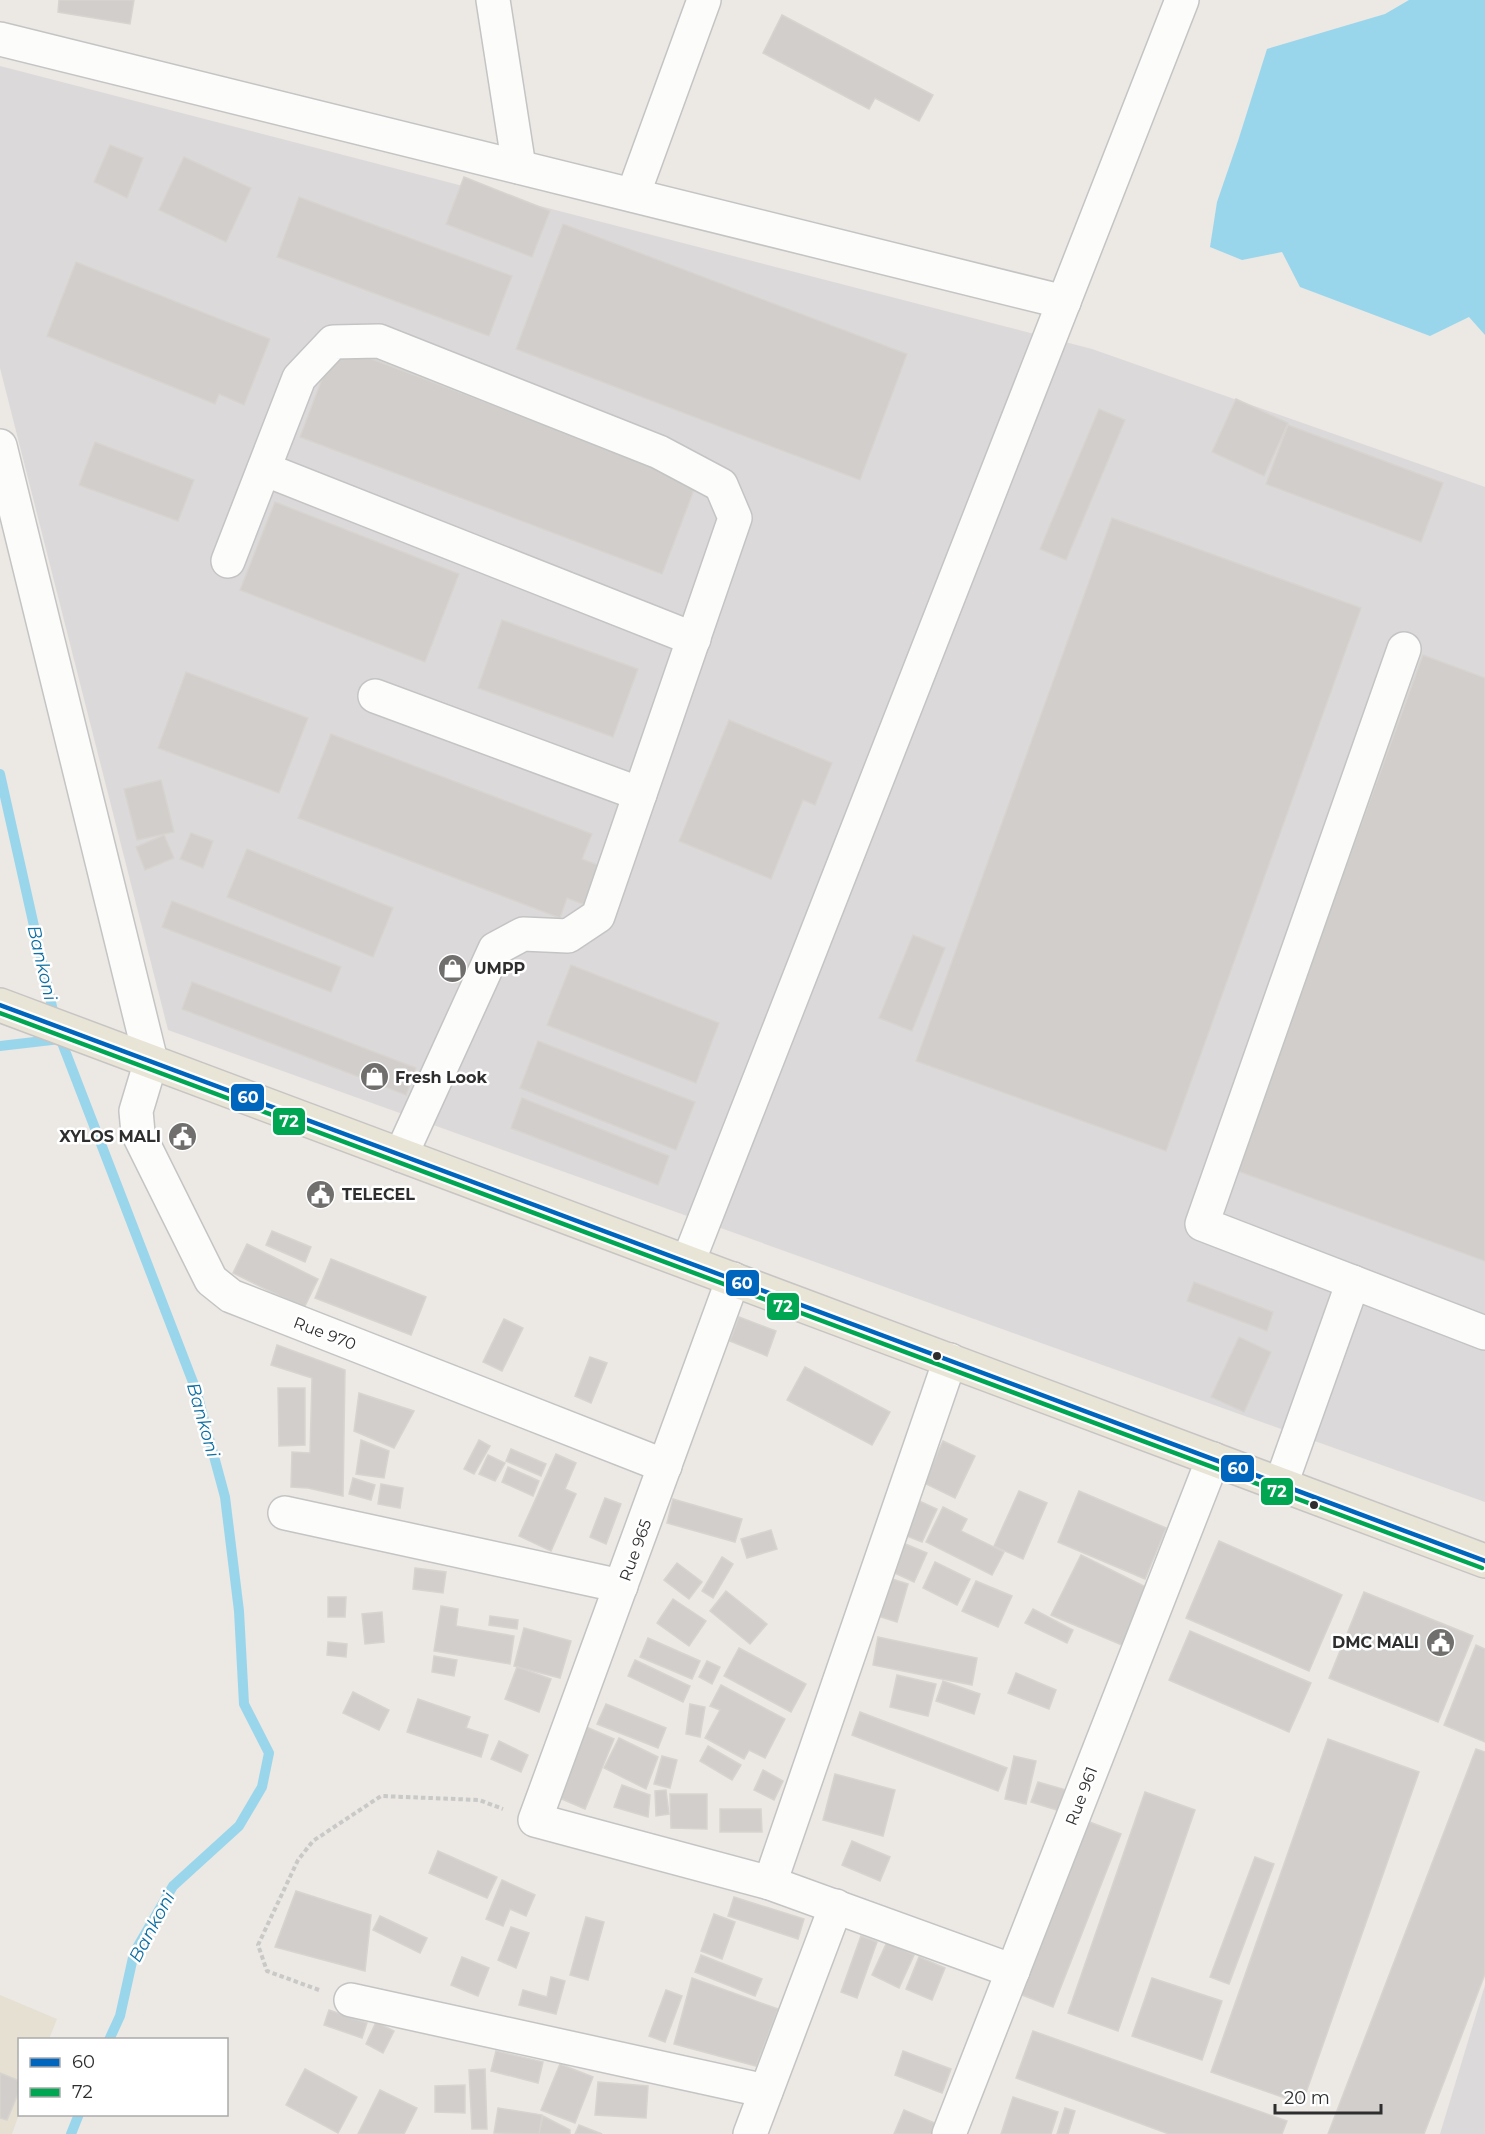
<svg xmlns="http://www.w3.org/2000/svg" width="1485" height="2134" font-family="Montserrat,sans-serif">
<rect width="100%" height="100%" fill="#ece8e4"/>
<g fill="#dcd9db">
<polygon points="0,66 1092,349 1485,487 1485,1502 168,1030 0,368"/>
<polygon points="1485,1985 1485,2134 1440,2134"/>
</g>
<polygon fill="#e6e0d3" points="0,1995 57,2019 49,2039 20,2040 19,2114 12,2134 0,2134"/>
<polygon fill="#99d6ec" points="1409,0 1485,0 1485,335 1469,317 1430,336 1300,287 1282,252 1242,260 1210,247 1217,202 1238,141 1267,49 1385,14"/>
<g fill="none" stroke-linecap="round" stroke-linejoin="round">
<g stroke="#99d6ec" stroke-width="10">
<polyline points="0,774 55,1020"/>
<polyline points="59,1035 196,1390 225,1497 239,1611 244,1704 269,1753 262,1787 239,1826 173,1886 134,1953 120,2016 109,2040"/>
<polyline points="0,1046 60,1039"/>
<polyline points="71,2134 79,2114"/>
</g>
</g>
<g fill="#d1cecb" stroke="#d7d4d0" stroke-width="1.5">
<polygon points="59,0 134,0 130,24 58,12"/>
<polygon points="782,15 933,95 919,121 875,98 869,109 763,53"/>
<polygon points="110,145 143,158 127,198 94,182"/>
<polygon points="184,157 251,188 226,242 159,210"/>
<polygon points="464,177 550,211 532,257 446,224"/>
<polygon points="299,197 512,276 489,336 277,257"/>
<polygon points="563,224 907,354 860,480 516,349"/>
<polygon points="76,262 270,339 244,405 219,394 215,404 47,336"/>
<polygon points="335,345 697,482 662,574 300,437"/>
<polygon points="1236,399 1288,423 1264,476 1212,452"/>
<polygon points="1099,409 1125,420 1066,560 1040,549"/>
<polygon points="1288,425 1443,483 1421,542 1266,484"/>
<polygon points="95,442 194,480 178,521 79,485"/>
<polygon points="275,502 459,574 425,662 240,590"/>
<polygon points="1112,518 1361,608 1166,1151 916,1061"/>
<polygon points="502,620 638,669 613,737 478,688"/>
<polygon points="1423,655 1485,678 1485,1261 1235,1170"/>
<polygon points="186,672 308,718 279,793 158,748"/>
<polygon points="729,720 832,763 815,805 803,800 771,879 679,841"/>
<polygon points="331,734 592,834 582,859 608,869 593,908 567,898 560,918 298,818"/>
<polygon points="161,780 174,832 137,840 124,789"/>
<polygon points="191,833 213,841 203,868 180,859"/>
<polygon points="164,835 174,858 145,870 136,847"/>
<polygon points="247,849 393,908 373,957 227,897"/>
<polygon points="172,901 341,967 331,992 162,927"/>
<polygon points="913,935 945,948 912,1031 879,1018"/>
<polygon points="571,965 719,1023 696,1083 547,1025"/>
<polygon points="192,982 416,1068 406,1095 182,1009"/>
<polygon points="538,1041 695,1102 676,1150 520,1088"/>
<polygon points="522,1098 669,1156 658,1185 511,1128"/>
<polygon points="272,1231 311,1247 305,1262 266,1245"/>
<polygon points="247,1244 318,1279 304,1308 233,1273"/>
<polygon points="331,1259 426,1297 411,1335 315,1298"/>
<polygon points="1194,1282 1273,1312 1267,1331 1187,1301"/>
<polygon points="739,1317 776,1331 767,1356 730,1341"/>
<polygon points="504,1319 523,1328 502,1371 483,1362"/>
<polygon points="1239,1337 1271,1352 1244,1412 1211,1397"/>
<polygon points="277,1345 345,1370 343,1496 308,1488 291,1487 292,1452 310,1453 312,1378 271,1365"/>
<polygon points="590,1357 607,1363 591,1403 575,1396"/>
<polygon points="805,1367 890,1412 872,1445 787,1400"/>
<polygon points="278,1388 305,1388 305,1445 279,1446"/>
<polygon points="359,1393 414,1411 394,1448 354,1431"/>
<polygon points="361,1440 389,1451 384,1478 356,1474"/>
<polygon points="479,1440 490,1446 474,1474 464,1469"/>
<polygon points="943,1441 975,1456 955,1498 924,1483"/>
<polygon points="511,1449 546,1464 541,1476 506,1461"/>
<polygon points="556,1454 576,1463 565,1489 576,1494 551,1551 519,1536"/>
<polygon points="488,1455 505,1463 495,1481 479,1474"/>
<polygon points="508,1467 539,1481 533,1496 502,1482"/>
<polygon points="353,1478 375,1485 371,1500 349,1494"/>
<polygon points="381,1484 403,1488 400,1508 378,1504"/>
<polygon points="1019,1491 1047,1503 1023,1559 994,1546"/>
<polygon points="1079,1491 1166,1528 1145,1579 1058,1542"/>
<polygon points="605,1498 621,1504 606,1544 590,1537"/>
<polygon points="673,1499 742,1519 735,1542 667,1523"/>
<polygon points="917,1500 937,1509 922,1542 902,1534"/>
<polygon points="943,1507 967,1519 961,1531 1004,1552 992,1575 926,1542"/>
<polygon points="771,1530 777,1549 747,1558 741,1539"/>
<polygon points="1219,1541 1342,1595 1309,1671 1186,1618"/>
<polygon points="903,1543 927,1553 914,1582 890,1571"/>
<polygon points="1081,1555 1154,1591 1129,1648 1051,1615"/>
<polygon points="722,1557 733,1564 713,1598 702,1591"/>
<polygon points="935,1562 970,1579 957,1605 923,1588"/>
<polygon points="677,1563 702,1582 689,1599 664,1580"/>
<polygon points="415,1568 446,1572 443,1593 413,1589"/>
<polygon points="886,1577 908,1584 897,1622 875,1615"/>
<polygon points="976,1581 1012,1596 998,1627 962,1611"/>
<polygon points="726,1591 767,1624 750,1644 710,1611"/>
<polygon points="1364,1592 1473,1636 1438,1722 1329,1678"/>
<polygon points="328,1597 346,1597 345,1617 328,1617"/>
<polygon points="673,1599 706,1621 689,1646 657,1623"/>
<polygon points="441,1606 458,1609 456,1626 514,1636 510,1664 434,1651"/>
<polygon points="1033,1609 1073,1630 1067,1643 1025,1623"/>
<polygon points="382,1612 384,1642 365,1644 362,1614"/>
<polygon points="490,1616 518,1620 517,1629 489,1625"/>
<polygon points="524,1628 571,1641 560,1678 514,1666"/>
<polygon points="1190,1631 1311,1683 1289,1732 1169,1680"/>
<polygon points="878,1637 977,1658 972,1685 873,1665"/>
<polygon points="648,1638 700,1661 692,1679 640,1657"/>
<polygon points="328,1642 347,1644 346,1657 327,1655"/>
<polygon points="1476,1645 1485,1649 1485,1742 1444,1725"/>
<polygon points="739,1648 806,1684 791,1712 724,1676"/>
<polygon points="434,1656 457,1660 454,1676 432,1672"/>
<polygon points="635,1660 690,1686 683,1702 628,1676"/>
<polygon points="707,1661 720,1667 712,1684 699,1677"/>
<polygon points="517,1667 551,1679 539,1712 505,1699"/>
<polygon points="1016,1673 1056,1690 1049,1709 1008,1693"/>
<polygon points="897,1675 936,1684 928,1716 890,1707"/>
<polygon points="943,1681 980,1694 974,1714 936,1701"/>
<polygon points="721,1685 785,1719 765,1758 749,1750 744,1759 705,1738 720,1710 710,1706"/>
<polygon points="353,1692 389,1710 379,1730 343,1713"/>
<polygon points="418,1699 470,1717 466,1728 488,1735 481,1757 407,1732"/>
<polygon points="606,1704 666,1728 658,1748 597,1724"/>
<polygon points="690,1704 705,1707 700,1737 686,1734"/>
<polygon points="860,1712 1007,1768 998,1791 852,1735"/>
<polygon points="584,1726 614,1739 585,1809 555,1796"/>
<polygon points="619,1738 658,1757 646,1789 604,1768"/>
<polygon points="1328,1739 1419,1772 1302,2104 1211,2072"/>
<polygon points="499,1741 528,1755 521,1772 491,1759"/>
<polygon points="708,1746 741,1765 732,1780 700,1761"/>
<polygon points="1476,1749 1485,1752 1485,1974 1424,2134 1328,2134"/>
<polygon points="662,1756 677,1760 670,1788 654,1784"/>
<polygon points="1014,1756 1036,1761 1026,1804 1005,1799"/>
<polygon points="763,1770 783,1781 774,1800 754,1790"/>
<polygon points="835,1774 895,1790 883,1836 823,1820"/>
<polygon points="1038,1782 1066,1790 1060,1811 1031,1802"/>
<polygon points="622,1785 650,1795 648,1817 614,1807"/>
<polygon points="666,1790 669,1814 656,1816 655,1791"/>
<polygon points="1145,1792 1195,1810 1118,2031 1068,2013"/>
<polygon points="670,1794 707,1794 707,1829 671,1828"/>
<polygon points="720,1809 761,1809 762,1832 720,1832"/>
<polygon points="1066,1813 1121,1834 1053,2007 999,1986"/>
<polygon points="852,1841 890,1857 880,1881 842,1865"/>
<polygon points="438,1851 497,1877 487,1898 429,1873"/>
<polygon points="1255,1857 1274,1864 1229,1984 1210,1977"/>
<polygon points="502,1880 535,1895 526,1916 510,1909 503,1926 486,1919"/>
<polygon points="296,1891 371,1915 365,1971 275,1947"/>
<polygon points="734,1897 804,1919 798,1939 728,1916"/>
<polygon points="714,1914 735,1922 722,1959 701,1951"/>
<polygon points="380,1916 427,1938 420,1953 373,1930"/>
<polygon points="586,1917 604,1922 588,1980 570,1975"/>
<polygon points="511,1927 529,1933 516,1968 498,1960"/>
<polygon points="861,1936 877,1942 857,1998 841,1992"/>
<polygon points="887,1942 914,1955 899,1988 872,1975"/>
<polygon points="701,1955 762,1979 755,1996 695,1972"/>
<polygon points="462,1957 489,1968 478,1996 451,1985"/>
<polygon points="919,1957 945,1968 932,2000 906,1989"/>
<polygon points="551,1977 565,1981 556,2014 519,2005 523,1990 547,1997"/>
<polygon points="692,1978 778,2009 756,2066 674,2044"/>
<polygon points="1152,1978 1222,2001 1202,2060 1132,2036"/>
<polygon points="666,1990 682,1996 665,2042 649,2036"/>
<polygon points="329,2010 367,2023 362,2038 324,2025"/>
<polygon points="376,2022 394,2031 383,2053 366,2044"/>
<polygon points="1033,2031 1287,2121 1282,2134 1169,2134 1016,2078"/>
<polygon points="496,2051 543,2062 538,2083 491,2071"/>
<polygon points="903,2051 951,2069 942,2093 895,2075"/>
<polygon points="560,2064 593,2077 575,2123 541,2110"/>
<polygon points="305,2069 357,2097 338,2133 286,2105"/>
<polygon points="485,2069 487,2129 472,2129 469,2070"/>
<polygon points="0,2073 20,2081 20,2089 7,2120 0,2118"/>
<polygon points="598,2082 648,2086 646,2118 595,2115"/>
<polygon points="465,2085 465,2113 435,2112 435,2086"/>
<polygon points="380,2090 417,2108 404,2134 358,2134"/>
<polygon points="1013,2097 1058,2112 1051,2134 1001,2134"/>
<polygon points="498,2108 542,2115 539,2134 494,2133"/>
<polygon points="1065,2108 1075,2111 1068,2134 1057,2134"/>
<polygon points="904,2110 939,2125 935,2134 894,2134"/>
<polygon points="543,2116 570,2130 570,2134 539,2134"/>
<polygon points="579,2125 602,2134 575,2134"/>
</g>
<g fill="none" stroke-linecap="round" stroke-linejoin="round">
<defs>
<g id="minor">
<polyline points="493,0 519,167"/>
<polyline points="0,39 1064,302"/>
<polyline points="633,195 704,0"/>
<polyline points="0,446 151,1061 136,1111 138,1133 211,1280 231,1296 665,1466"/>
<polyline points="264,469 694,639"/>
<polyline points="228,561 299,378 333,342 379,341 659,452 721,485 735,518 598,916 568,936 523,934 495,949 401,1155"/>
<polyline points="1404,649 1202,1224 1485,1333"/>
<polyline points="375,696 640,794"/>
<polyline points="688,1262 1182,0"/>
<polyline points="733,1279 535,1820 770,1883 1013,1971"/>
<polyline points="1281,1484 1353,1282"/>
<polyline points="285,1513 621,1586"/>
<polyline points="770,1883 950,1360"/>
<polyline points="351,2000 766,2091"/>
<polyline points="750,2134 836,1906"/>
<polyline points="949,2134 1213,1459"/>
</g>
<polyline id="major" points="0,1005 1485,1561"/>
</defs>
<use href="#minor" stroke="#c5c4c5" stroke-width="36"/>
<use href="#major" stroke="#c6c5c4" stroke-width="36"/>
<polyline stroke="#c9c9c8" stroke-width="4" stroke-dasharray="4.5 3" stroke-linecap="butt" points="319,1990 267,1971 258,1945 298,1860 313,1841 381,1796 479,1800 503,1809"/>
<use href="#minor" stroke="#fcfcfb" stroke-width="33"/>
<use href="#major" stroke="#e8e4d6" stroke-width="33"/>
<defs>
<polyline id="bus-1" points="0,1005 1485,1561"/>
<polyline id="bus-2" points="0,1013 1482,1568"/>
</defs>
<use href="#bus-1" stroke="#fff" stroke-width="9"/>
<use href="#bus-2" stroke="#fff" stroke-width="9"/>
<use href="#bus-1" stroke="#0065bd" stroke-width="4.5"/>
<use href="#bus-2" stroke="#00a651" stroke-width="4.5"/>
</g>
<defs>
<symbol id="shop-disc" viewBox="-11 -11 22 22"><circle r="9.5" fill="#706f6e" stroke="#fff"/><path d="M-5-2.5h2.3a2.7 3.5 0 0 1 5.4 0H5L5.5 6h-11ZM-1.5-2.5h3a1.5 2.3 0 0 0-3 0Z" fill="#fff"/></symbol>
<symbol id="civic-disc" viewBox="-11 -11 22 22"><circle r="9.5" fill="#706f6e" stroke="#fff"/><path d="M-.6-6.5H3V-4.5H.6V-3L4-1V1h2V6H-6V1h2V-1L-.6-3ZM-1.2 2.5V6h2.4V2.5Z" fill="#fff"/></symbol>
</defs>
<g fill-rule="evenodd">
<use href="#shop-disc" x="436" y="952" width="33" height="33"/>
<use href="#shop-disc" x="358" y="1060" width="33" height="33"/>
<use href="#civic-disc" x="166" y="1120" width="33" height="33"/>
<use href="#civic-disc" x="304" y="1178" width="33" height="33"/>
<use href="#civic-disc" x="1424" y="1626" width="33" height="33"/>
</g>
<g fill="#2e2e2e" stroke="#fff" stroke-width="2">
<circle cx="937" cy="1356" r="5"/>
<circle cx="1314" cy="1505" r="5"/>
</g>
<g text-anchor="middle" stroke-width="5" stroke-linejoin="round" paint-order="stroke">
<g font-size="16" font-weight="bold" fill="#2e2e2e" stroke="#fff" text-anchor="start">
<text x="474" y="974">UMPP</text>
<text x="395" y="1083">Fresh Look</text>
<text x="161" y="1142" text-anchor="end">XYLOS MALI</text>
<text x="342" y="1200">TELECEL</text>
<text x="1419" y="1648" text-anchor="end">DMC MALI</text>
</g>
<g font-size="16" fill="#2e2e2e" stroke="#fff">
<text transform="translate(325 1333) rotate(21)" y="6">Rue 970</text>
<text transform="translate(635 1550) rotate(-70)" y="6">Rue 965</text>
<text transform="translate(1081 1796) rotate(-69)" y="6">Rue 961</text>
</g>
<g font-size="18" font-style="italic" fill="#0d6fa3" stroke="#fff">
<text transform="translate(42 963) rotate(77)" y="6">Bankoni</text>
<text transform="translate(203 1420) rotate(74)" y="6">Bankoni</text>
<text transform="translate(152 1927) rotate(-62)" y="6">Bankoni</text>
</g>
</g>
<g stroke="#fff" stroke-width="2">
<rect x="230" y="1083" width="35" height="29" rx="6" fill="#0065bd"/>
<rect x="272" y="1107" width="34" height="29" rx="6" fill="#00a651"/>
<rect x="725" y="1269" width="35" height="28" rx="6" fill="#0065bd"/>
<rect x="766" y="1292" width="34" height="29" rx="6" fill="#00a651"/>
<rect x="1220" y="1454" width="35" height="29" rx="6" fill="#0065bd"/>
<rect x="1260" y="1477" width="34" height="29" rx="6" fill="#00a651"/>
</g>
<g font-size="16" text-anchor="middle" font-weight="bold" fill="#fff">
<text x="248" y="1103">60</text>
<text x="289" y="1127">72</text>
<text x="742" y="1289">60</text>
<text x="783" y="1312">72</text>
<text x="1238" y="1474">60</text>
<text x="1277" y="1497">72</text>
</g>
<rect x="18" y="2038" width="210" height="78" fill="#ffffff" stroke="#ababab" stroke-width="1.5"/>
<rect x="30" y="2058" width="30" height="9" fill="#0065bd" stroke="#ababab" stroke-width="1.5"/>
<text x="72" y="2068" font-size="18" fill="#2e2e2e">60</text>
<rect x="30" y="2088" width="30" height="9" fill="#00a651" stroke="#ababab" stroke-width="1.5"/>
<text x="72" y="2098" font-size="18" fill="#2e2e2e">72</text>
<path d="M1275 2104v9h106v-9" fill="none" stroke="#2e2e2e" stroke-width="3"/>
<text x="1284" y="2104" font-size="18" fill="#2e2e2e" stroke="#ffffff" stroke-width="4.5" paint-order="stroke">20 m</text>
</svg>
